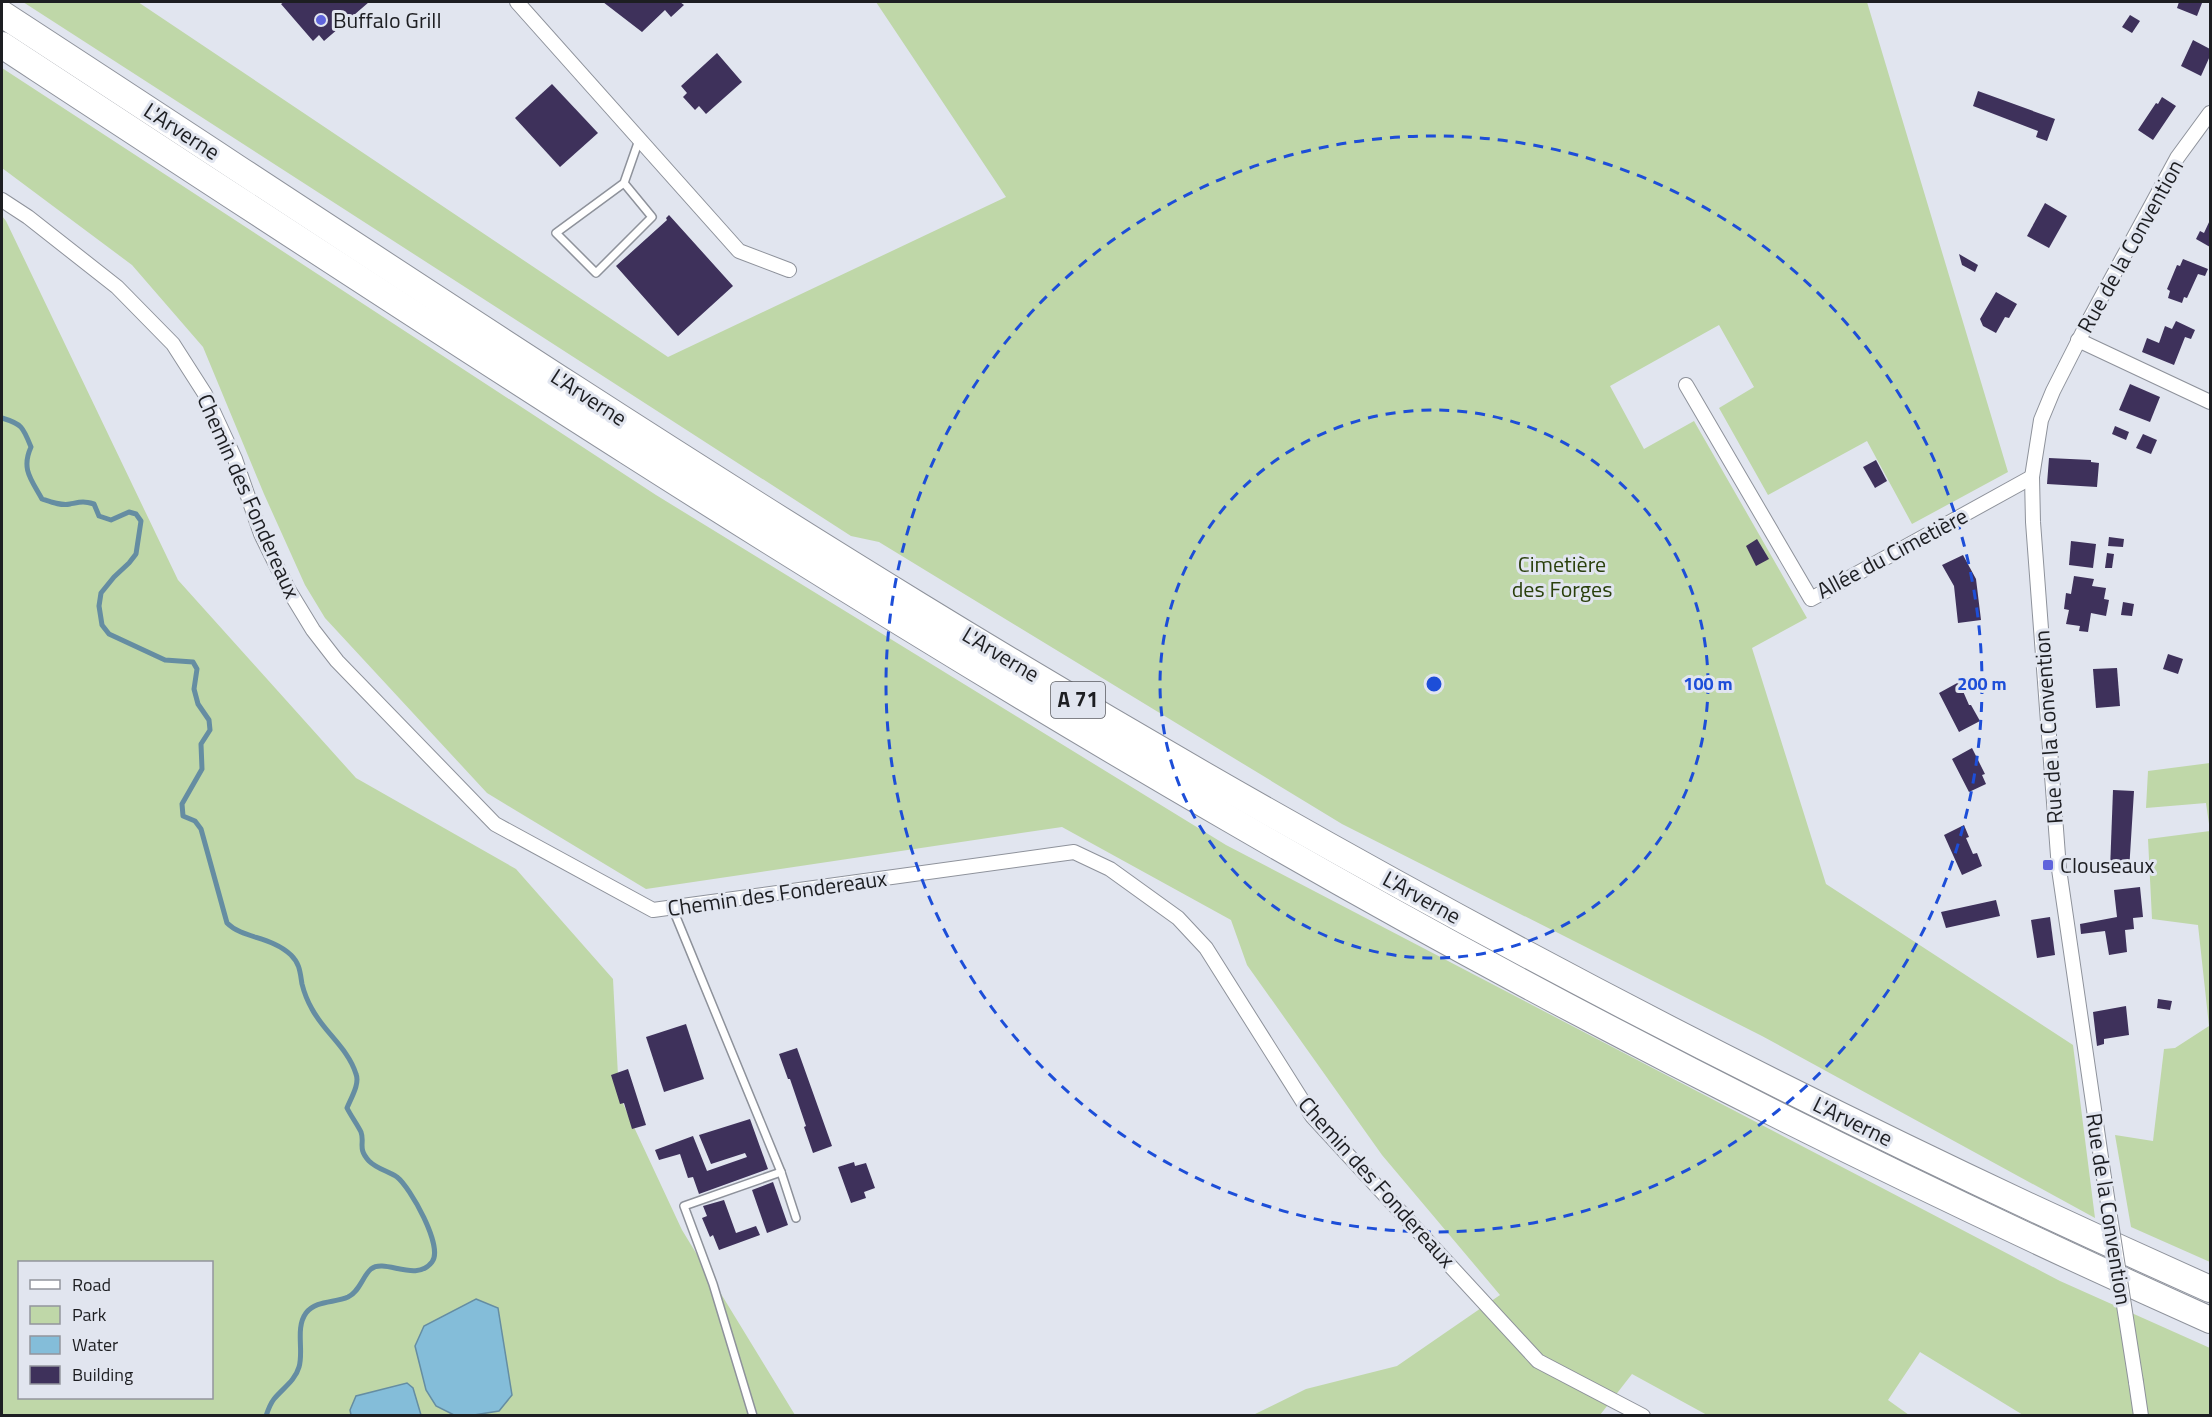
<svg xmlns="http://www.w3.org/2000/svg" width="2212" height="1417" font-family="'Titillium Web',sans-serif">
<rect width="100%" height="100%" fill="#e1e5ef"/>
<g fill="#bfd7a8" fill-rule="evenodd">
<polygon points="23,2 138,2 668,357 1006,197 876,2 1867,2 2008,472 1912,524 1867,441 1768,495 1719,408 1754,387 1719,325 1610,386 1644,449 1694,421 1807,618 1752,648 1826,884 2073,1045 2095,1218 1762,1036 1342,824 879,542 851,536"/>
<polygon points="2,68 656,495 1226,845 2060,1281 2210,1348 2210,1415 2023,1415 1920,1352 1888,1400 1909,1415 1707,1415 1632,1374 1600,1415 1253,1415 1306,1389 1397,1366 1500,1295 1382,1155 1247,965 1231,920 1062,827 646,889 487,793 325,618 305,585 264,494 203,347 132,265 2,168"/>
<path d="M 2,216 L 6,221 L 178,580 L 356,778 L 516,869 L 613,979 L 619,1095 L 682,1230 L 795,1415 L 2,1415 ZM 20,1262 L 212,1262 L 212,1398 L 20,1398 Z"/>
<polygon points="2210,763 2210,1262 2131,1227 2115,1135 2153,1141 2164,1049 2175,1048 2209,1026 2198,925 2152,919 2148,839 2210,831 2206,803 2146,808 2148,771"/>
</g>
<g fill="#84bdd9" stroke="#658da2" stroke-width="1.5">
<polygon points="476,1299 498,1308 512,1395 499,1411 474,1415 454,1415 436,1406 426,1390 415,1346 424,1326"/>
<polygon points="407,1383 413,1388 421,1415 351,1415 350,1410 356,1396"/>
</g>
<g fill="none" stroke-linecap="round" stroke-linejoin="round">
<path stroke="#658da2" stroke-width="5" d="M 2,418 C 22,424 23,427 31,447 C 21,469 31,479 42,499 C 51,502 61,506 70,504 C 81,502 83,501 94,504 L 99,516 L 111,520 L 129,512 L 136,514 L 141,521 L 136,554 L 129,563 L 114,577 L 101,593 L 99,606 L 102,625 L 109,634 L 165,660 L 193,662 L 197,669 L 194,689 L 198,704 L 209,720 L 210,730 L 201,744 L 202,769 L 182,804 L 183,816 L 195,821 L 201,829 L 227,923 C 243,939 271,936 291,955 C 300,964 300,972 302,984 C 304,992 308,1002 312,1009 C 324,1032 348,1048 356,1074 C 360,1084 351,1098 347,1108 C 351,1116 357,1124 361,1132 C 365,1143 357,1148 369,1161 C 377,1169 388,1171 397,1177 C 410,1187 444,1247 432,1262 C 416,1283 385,1258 371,1269 C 362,1277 360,1291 348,1297 C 335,1303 316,1300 306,1313 C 295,1328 304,1351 299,1367 C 295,1381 283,1388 274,1399 C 270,1404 268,1410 266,1416"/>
</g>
<g fill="#3e315b">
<polygon points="284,2 369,2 324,41 319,35 313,41 281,4"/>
<polygon points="603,2 680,2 684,5 671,17 665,10 642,32"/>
<polygon points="2179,2 2198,2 2202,3 2197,16 2177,8"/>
<polygon points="2130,15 2140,21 2132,33 2122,27"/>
<polygon points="2193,40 2210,49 2210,56 2201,76 2181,66"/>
<polygon points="717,53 742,82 706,114 699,106 695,110 683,97 687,93 681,86"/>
<polygon points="552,84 598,133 560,167 515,118"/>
<polygon points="1978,91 2055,119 2047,141 2036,137 2038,131 1973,106"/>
<polygon points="2162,97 2176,106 2153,140 2138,130 2156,103 2158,104"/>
<polygon points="2045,203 2067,216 2049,248 2027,236"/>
<polygon points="669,215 733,286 678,336 616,266 667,220 666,218"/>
<polygon points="2210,220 2210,247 2196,239 2200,231 2204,233"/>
<polygon points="1959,254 1978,265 1975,272 1962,265"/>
<polygon points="2183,259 2208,269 2205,276 2198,274 2187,298 2184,297 2182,303 2168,298 2170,291 2167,289 2177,265 2180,266"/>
<polygon points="1996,292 2017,304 2009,318 2005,317 1996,333 1983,326 1980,319"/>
<polygon points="2176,321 2195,330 2191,339 2185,337 2174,365 2142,352 2147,338 2159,343 2165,326 2172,329"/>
<polygon points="2130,384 2160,397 2150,422 2119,410"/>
<polygon points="2115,426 2129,432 2126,440 2112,434"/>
<polygon points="2143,434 2157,440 2151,454 2136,448"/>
<polygon points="2049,458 2091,460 2091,462 2099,463 2097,487 2047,484"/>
<polygon points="1876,460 1887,481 1875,488 1863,467"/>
<polygon points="2109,537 2124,539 2123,547 2108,546"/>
<polygon points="1757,539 1769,559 1756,566 1746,546"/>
<polygon points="2071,541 2096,544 2093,568 2069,565"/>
<polygon points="2107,553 2114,554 2112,568 2105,568"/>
<polygon points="1963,555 1976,579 1981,620 1958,623 1954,586 1942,565"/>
<polygon points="2074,576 2094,579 2092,586 2106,588 2104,599 2109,600 2106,616 2091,613 2088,632 2079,631 2080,626 2066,624 2069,610 2064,609 2066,593 2071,594"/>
<polygon points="2123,602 2134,604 2132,616 2121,615"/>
<polygon points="2168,654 2183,659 2178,674 2163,669"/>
<polygon points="2117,668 2120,706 2096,708 2093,669"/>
<polygon points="1959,682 1969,705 1971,705 1980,721 1959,732 1939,693"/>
<polygon points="1972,748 1985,774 1982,775 1986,784 1969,792 1952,759"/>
<polygon points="2113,790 2134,791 2129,871 2110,870"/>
<polygon points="1964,825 1969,837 1966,838 1973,854 1977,853 1982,866 1962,875 1944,835"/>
<polygon points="2140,887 2143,917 2133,918 2134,929 2125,930 2127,952 2109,955 2105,931 2081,934 2080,924 2117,917 2114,890"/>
<polygon points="1996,900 2000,916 1946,928 1941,912"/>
<polygon points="2050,917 2055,955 2037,958 2031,920"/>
<polygon points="2158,999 2172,1001 2170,1010 2157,1008"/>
<polygon points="2126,1006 2129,1035 2104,1039 2104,1044 2097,1046 2093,1012"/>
<polygon points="686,1024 704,1079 664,1092 646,1037"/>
<polygon points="797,1048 832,1146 813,1153 804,1127 806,1126 790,1079 788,1079 779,1054"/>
<polygon points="628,1069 646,1125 632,1129 624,1103 620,1104 611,1075"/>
<polygon points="750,1119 768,1169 699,1194 693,1177 688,1178 680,1154 659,1160 655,1150 693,1136 707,1171 747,1157 745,1153 711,1164 699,1135"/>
<polygon points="854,1162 855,1166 866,1163 875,1188 864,1192 866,1198 851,1203 838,1167"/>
<polygon points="773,1182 788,1225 767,1233 752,1190"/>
<polygon points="724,1200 736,1233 756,1226 760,1235 719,1250 713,1235 710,1237 702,1218 707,1216 703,1206"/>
</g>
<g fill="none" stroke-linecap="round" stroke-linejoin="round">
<defs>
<g id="service">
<polyline points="624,183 652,217 596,273 556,233 624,183 639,140"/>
<polyline points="672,907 781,1172 796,1218"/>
<polyline points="753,1416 713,1284 684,1206 781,1172"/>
</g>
<g id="minor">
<polyline points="517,2 739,251 789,270"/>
<polyline points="2,200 28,217 117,287 173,344 205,394 235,459 261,534 288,589 313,630 337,661 495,824 653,910 1074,852 1110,869 1178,918 1206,948 1312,1116 1538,1361 1643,1416"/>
<polyline points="2078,340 2210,402"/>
<polyline points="1686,385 1811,599 2032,477"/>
<polyline points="2104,1178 2059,869 2033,522 2032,477 2041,420 2053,391 2088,322 2177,158 2210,113"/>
<polyline points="2136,1382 2141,1416"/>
</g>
<g id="motorway">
<path d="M 2,14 C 306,212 608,415 918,605 C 1334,860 1765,1091 2210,1289"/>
<path d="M 2,45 C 406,310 810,576 1228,818 C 1546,1003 1875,1170 2210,1320"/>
</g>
</defs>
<use href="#service" stroke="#8e929b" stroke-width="10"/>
<use href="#minor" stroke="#8e929b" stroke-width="16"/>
<use href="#motorway" stroke="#8e929b" stroke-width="28"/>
<use href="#service" stroke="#fff" stroke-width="7"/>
<use href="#minor" stroke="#fff" stroke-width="14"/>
<use href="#motorway" stroke="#fff" stroke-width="26"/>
<defs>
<polyline id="minor-bridge" points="2104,1178 2136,1382"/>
</defs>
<use href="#minor-bridge" stroke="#8e929b" stroke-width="16" stroke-linecap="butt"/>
<use href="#minor-bridge" stroke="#fff" stroke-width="14"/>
</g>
<g fill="none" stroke="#1d4ed8" stroke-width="3" stroke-dasharray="10 8">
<circle cx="1434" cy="684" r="274"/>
<circle cx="1434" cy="684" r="548"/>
</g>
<g fill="#5f64dc" stroke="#e1e5ef" stroke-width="2">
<circle cx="321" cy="20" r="6"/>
<rect x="2042" y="859" width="12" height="12" rx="3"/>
</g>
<g text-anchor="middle" stroke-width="6" stroke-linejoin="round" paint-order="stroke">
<rect fill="#e1e5ef" stroke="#585a60" stroke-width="1.5" x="1051" y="682" width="54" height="36" rx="4.5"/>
<g font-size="21" font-weight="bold" fill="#1d1e22">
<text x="1078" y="707">A 71</text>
</g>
<g font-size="22" fill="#1d1e22" stroke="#e1e5ef" text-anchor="start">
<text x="333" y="28">Buffalo Grill</text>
<text x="2060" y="873">Clouseaux</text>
</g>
<g font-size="22" fill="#1d1e22" stroke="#e1e5ef">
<text transform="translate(182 131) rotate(33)" y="8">L'Arverne</text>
<text transform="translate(2130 246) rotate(-61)" y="8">Rue de la Convention</text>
<text transform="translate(589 397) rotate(33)" y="8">L'Arverne</text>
<text transform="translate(249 496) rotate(66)" y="8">Chemin des Fondereaux</text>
<text transform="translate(1892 553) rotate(-28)" y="8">Allée du Cimetière</text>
<text transform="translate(1001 654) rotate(31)" y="8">L'Arverne</text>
<text transform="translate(2048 727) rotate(-94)" y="8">Rue de la Convention</text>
<text transform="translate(777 893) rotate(-8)" y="8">Chemin des Fondereaux</text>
<text transform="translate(1422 897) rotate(29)" y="8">L'Arverne</text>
<text transform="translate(1853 1121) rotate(26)" y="8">L'Arverne</text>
<text transform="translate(1377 1182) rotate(48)" y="8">Chemin des Fondereaux</text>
<text transform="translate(2109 1209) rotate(81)" y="8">Rue de la Convention</text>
</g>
<g font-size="22" fill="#2a400c" stroke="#e1e5ef">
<text x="1562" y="572">Cimetière<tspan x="1562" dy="25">des Forges</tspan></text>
</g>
</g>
<circle cx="1434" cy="684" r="9" fill="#1d4ed8" stroke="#e1e5ef" stroke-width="3"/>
<g font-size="18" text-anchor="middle" font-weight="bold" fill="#1d4ed8" stroke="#e1e5ef" stroke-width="6" stroke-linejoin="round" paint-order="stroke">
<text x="1708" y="690">100 m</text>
<text x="1982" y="690">200 m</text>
</g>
<rect width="2212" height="1417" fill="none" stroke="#1d1e22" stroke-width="6"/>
<rect x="18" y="1261" width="195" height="138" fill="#e1e5ef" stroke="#93959d" stroke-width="1.5"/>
<rect x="30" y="1280" width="30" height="9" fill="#ffffff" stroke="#93959d" stroke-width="1.5"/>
<text x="72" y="1291" font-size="18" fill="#1d1e22">Road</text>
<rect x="30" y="1306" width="30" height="18" fill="#bfd7a8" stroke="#93959d" stroke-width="1.5"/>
<text x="72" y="1321" font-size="18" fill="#1d1e22">Park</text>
<rect x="30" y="1336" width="30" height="18" fill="#84bdd9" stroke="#93959d" stroke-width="1.5"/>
<text x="72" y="1351" font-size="18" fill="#1d1e22">Water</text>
<rect x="30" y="1366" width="30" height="18" fill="#3e315b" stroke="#93959d" stroke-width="1.5"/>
<text x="72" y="1381" font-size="18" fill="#1d1e22">Building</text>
</svg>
